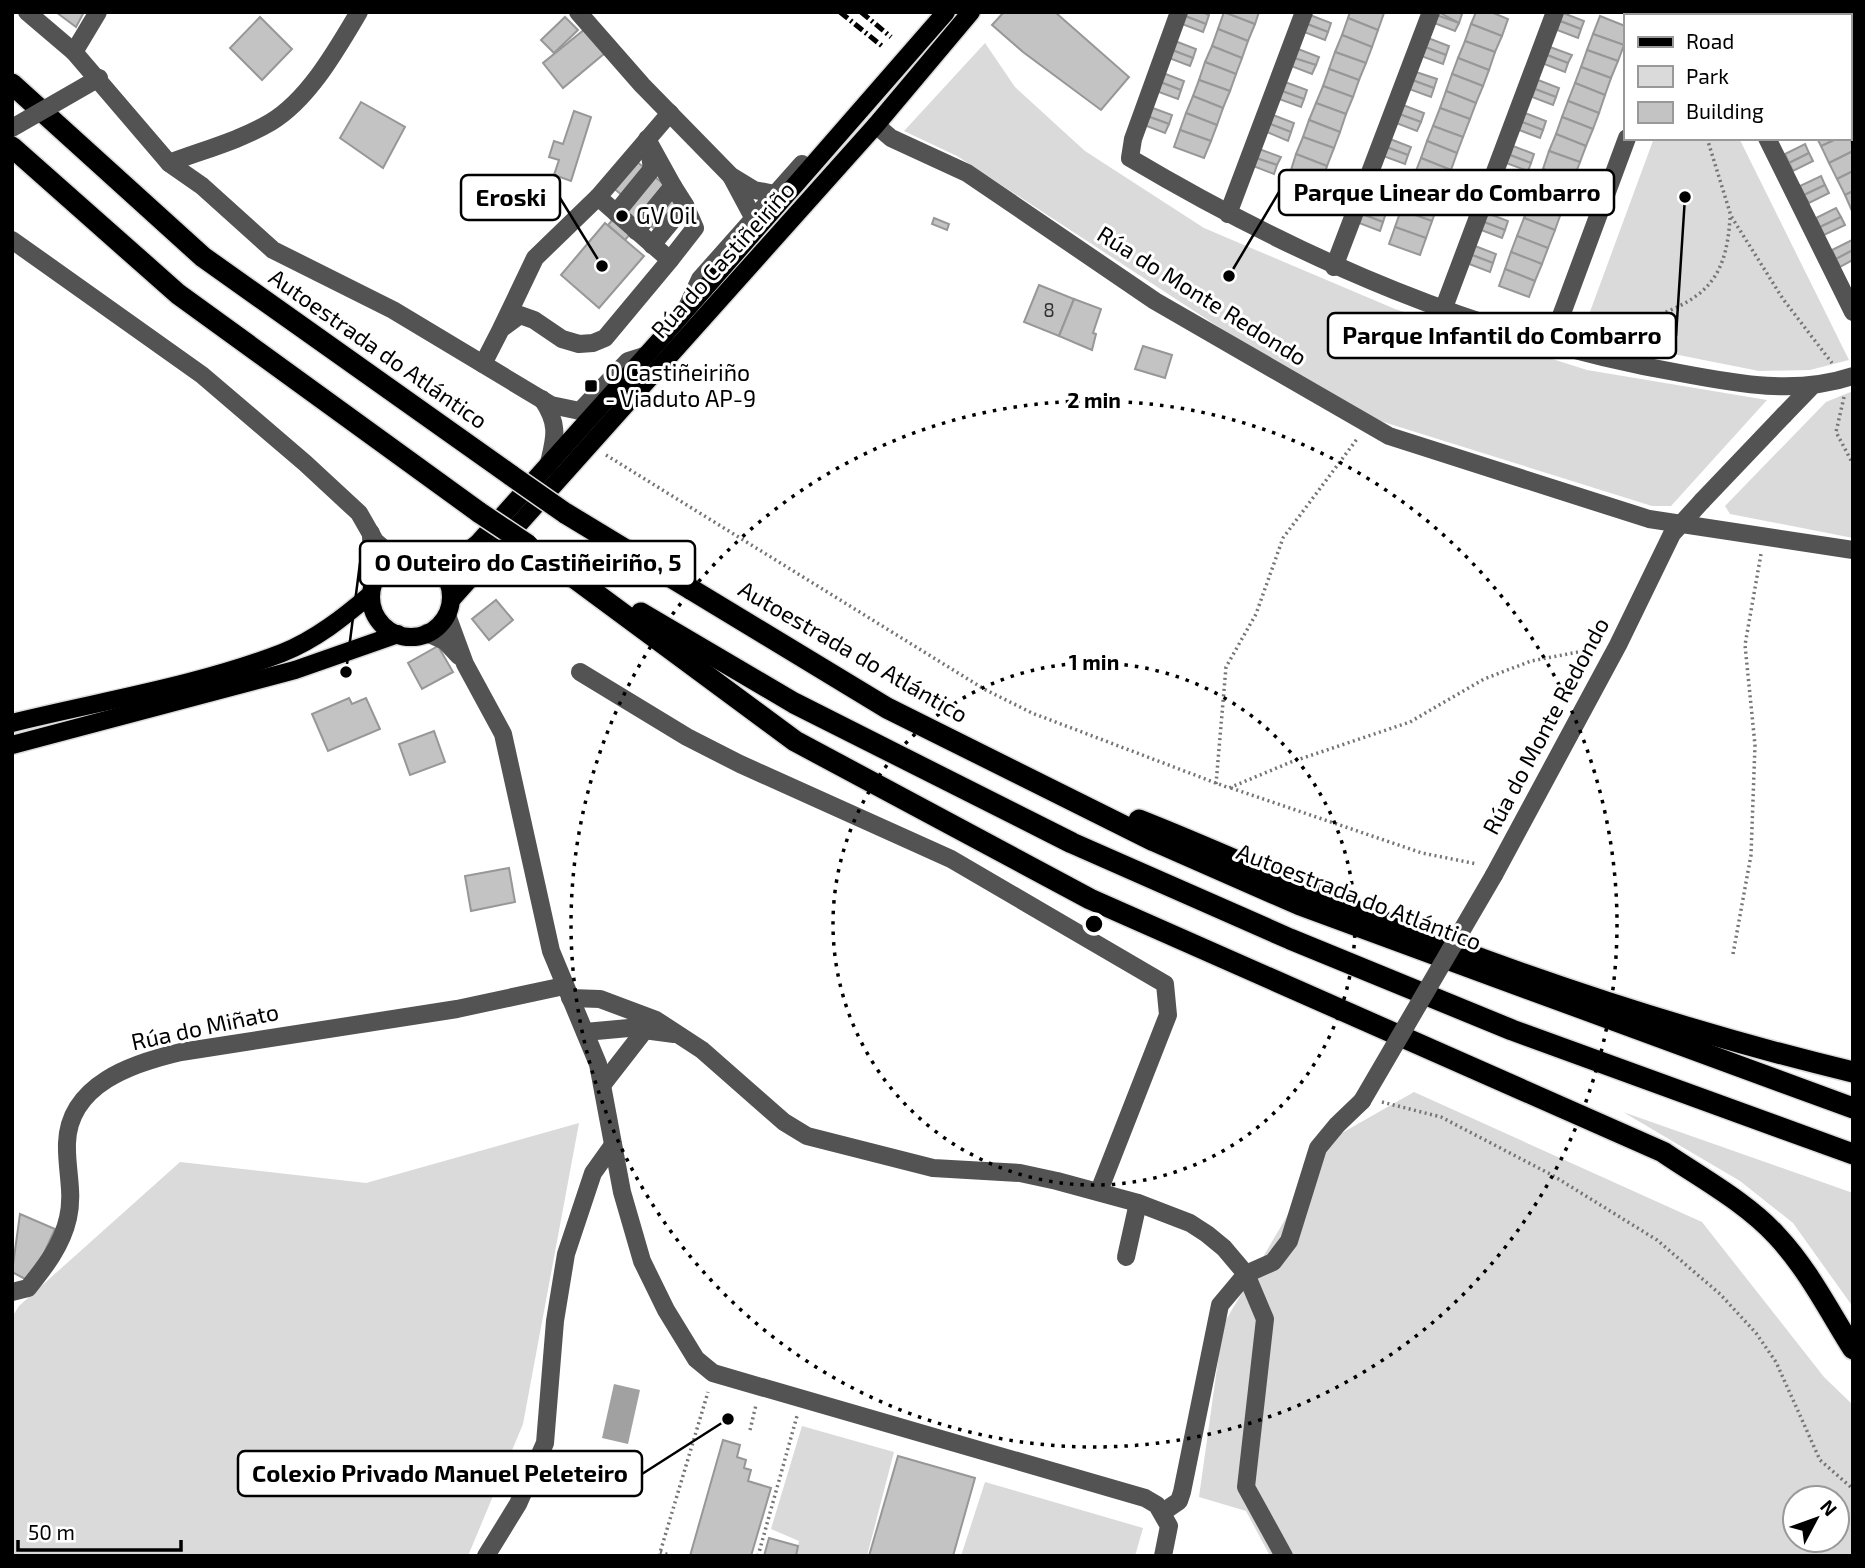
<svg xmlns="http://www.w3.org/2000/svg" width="1865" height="1568" font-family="'Exo 2',sans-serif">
<rect width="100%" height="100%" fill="#fff"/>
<g fill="#dadada" fill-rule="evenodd">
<polygon points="985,43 1015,87 1085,151 1204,228 1395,309 1587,370 1767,400 1671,506 1652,506 1377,420 1240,341 957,156 904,131"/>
<polygon points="1654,138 1739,138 1849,360 1810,370 1759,371 1588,337 1584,328"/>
<polygon points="1853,391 1853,538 1730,514 1725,506 1826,402"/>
<path d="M 1414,1092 L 1702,1222 L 1824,1377 L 1853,1405 L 1853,1556 L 1270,1556 L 1246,1511 L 1199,1497 L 1223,1325 L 1333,1138 ZM 1795,1498 L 1837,1498 L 1837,1540 L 1795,1540 Z"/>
<polygon points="1623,1112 1853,1193 1853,1307 1793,1223 1740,1181"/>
<polygon points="579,1123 523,1424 468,1556 12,1556 12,1317 19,1306 180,1162 366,1183"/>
<polygon points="802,1426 894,1452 867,1556 796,1556 799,1541 771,1529"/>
<polygon points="985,1482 1143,1528 1135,1556 961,1556"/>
</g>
<polygon fill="#a1a1a1" points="614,1384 640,1390 628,1444 602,1438"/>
<g fill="#c3c3c3" stroke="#979797" stroke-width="2">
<polygon points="56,12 84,12 76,27"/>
<polygon points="1004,12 1055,12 1129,77 1101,110 1023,52 992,25"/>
<polygon points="1186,12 1202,12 1209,15 1206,24 1185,16"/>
<polygon points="1224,12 1255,24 1248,41 1218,29"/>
<polygon points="1224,12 1259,12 1255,24"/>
<polygon points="1350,12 1383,12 1384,13 1378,30 1348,18"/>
<polygon points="1438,12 1458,12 1462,14 1459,23"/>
<polygon points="1476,12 1491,12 1508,19 1502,36 1471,24"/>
<polygon points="1563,13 1584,21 1581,29 1560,21"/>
<polygon points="1310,15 1331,23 1328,32 1307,24"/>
<polygon points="1437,15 1459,23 1455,31 1434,23"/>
<polygon points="1185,16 1206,24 1203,32 1182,24"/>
<polygon points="1600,16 1625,26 1624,45 1593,34"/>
<polygon points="260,17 292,49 262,80 230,48"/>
<polygon points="565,17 578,30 554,53 541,40"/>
<polygon points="1348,18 1378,30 1372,47 1342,35"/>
<polygon points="1560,21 1581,29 1578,38 1557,30"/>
<polygon points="1307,24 1328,32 1325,40 1304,32"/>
<polygon points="1471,24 1502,36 1495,52 1465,41"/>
<polygon points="585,29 605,53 563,88 543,63"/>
<polygon points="1218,29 1248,41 1242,58 1212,46"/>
<polygon points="1593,34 1624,45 1618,61 1587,50"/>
<polygon points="1342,35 1372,47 1366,63 1335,52"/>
<polygon points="1428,38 1449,46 1446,55 1425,47"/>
<polygon points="1175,41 1196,49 1193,58 1172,50"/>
<polygon points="1465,41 1495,52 1489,70 1458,58"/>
<polygon points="1212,46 1242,58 1236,74 1205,62"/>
<polygon points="1425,47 1446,55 1443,64 1421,56"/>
<polygon points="1550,47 1572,55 1568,63 1547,55"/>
<polygon points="1298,49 1319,57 1316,65 1294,58"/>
<polygon points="1172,50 1193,58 1190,66 1169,58"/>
<polygon points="1587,50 1618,61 1611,78 1581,67"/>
<polygon points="1335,52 1366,63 1359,80 1329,69"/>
<polygon points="1547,55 1568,63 1565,72 1544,64"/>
<polygon points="1294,58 1316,65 1312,74 1291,66"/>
<polygon points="1458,58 1489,70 1483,86 1452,74"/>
<polygon points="1205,62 1236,74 1230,91 1199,80"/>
<polygon points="1581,67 1611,78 1605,95 1575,83"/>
<polygon points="1329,69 1359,80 1353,97 1323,86"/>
<polygon points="1416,72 1437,79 1434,88 1412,80"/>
<polygon points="1163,73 1184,81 1181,90 1160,82"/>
<polygon points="1452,74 1483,86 1476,103 1446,91"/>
<polygon points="1199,80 1230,91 1223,108 1193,96"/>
<polygon points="1412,80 1434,88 1431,97 1409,89"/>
<polygon points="1538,80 1559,88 1556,97 1535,89"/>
<polygon points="1160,82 1181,90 1178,99 1156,91"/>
<polygon points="1285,82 1307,90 1304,99 1282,91"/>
<polygon points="1575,83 1605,95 1599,113 1568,101"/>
<polygon points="1323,86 1353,97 1346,114 1316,103"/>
<polygon points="1535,89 1556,97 1553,105 1532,97"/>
<polygon points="1282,91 1304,99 1301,107 1279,99"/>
<polygon points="1446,91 1476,103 1470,119 1440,108"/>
<polygon points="1193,96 1223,108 1217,125 1186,113"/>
<polygon points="1568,101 1599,113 1593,129 1562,117"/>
<polygon points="361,102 405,127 383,168 340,138"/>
<polygon points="1316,103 1346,114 1340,132 1309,120"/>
<polygon points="1403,105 1424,113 1421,122 1399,114"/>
<polygon points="1150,107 1172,115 1169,124 1147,116"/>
<polygon points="1440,108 1470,119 1463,137 1433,126"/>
<polygon points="574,111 591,117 571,181 554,175 559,160 549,157 554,141 563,144"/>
<polygon points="1186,113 1217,125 1211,141 1180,130"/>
<polygon points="1525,113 1546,121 1543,130 1522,122"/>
<polygon points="1399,114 1421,122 1417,131 1396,123"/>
<polygon points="1273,115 1294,123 1291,132 1270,124"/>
<polygon points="1147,116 1169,124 1165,133 1144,125"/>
<polygon points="1562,117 1593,129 1586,146 1556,134"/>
<polygon points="1309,120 1340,132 1334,148 1303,137"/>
<polygon points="1522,122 1543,130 1540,138 1519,130"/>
<polygon points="1270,124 1291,132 1288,141 1267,132"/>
<polygon points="1433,126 1463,137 1457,153 1427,141"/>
<polygon points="1180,130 1211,141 1204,158 1174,147"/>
<polygon points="1850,132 1853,151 1829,163 1821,146 1838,138 1849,138"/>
<polygon points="1556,134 1586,146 1580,162 1549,151"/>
<polygon points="1303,137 1334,148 1327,166 1296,154"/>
<polygon points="1817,138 1838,138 1821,146"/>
<polygon points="1390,139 1411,147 1408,155 1386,147"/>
<polygon points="1427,141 1457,153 1451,170 1421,158"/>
<polygon points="1805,144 1809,153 1789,163 1785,154"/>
<polygon points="1513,146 1534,154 1531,163 1510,155"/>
<polygon points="1386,147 1408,155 1405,164 1383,156"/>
<polygon points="1259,149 1281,157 1277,165 1256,158"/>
<polygon points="1549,151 1580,162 1573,180 1543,169"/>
<polygon points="1853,151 1853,171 1837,179 1829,163"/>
<polygon points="1809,153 1813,161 1793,171 1789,163"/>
<polygon points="1296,154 1327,166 1322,182 1291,170"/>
<polygon points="629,155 692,208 666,239 643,219 625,240 608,225 629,201 606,182"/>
<polygon points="1510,155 1531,163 1528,171 1506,163"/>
<polygon points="1256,158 1277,165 1274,174 1253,166"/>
<polygon points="1421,158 1451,170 1445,187 1414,176"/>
<polygon points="1543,169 1573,180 1567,196 1537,185"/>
<polygon points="1853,171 1853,191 1845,195 1837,179"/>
<polygon points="1821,176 1825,185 1804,195 1800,186"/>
<polygon points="1825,185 1829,193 1809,203 1804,195"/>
<polygon points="1853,191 1853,211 1852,211 1845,195"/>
<polygon points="1408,194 1438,205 1432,221 1401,210"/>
<polygon points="1531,201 1561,213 1555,230 1524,218"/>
<polygon points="1365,205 1386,213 1383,222 1362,214"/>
<polygon points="1836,208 1841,217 1820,227 1816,218"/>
<polygon points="1401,210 1432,221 1426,238 1395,227"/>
<polygon points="1487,213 1508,221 1505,230 1484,222"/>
<polygon points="1362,214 1383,222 1380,231 1359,223"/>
<polygon points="1841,217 1845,225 1824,235 1820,227"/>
<polygon points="934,218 949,224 947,230 932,224"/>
<polygon points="1524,218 1555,230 1548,248 1517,236"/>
<polygon points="1484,222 1505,230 1502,238 1481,230"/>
<polygon points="605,223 644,256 599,308 561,275"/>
<polygon points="1395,227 1426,238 1420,255 1389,244"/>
<polygon points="1517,236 1548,248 1542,264 1511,252"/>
<polygon points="1852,240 1853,250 1836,259 1832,250"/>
<polygon points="1475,246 1496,254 1493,263 1472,255"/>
<polygon points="1853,250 1853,260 1840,267 1836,259"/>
<polygon points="1511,252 1542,264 1535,281 1505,269"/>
<polygon points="1472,255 1493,263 1490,272 1469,264"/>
<polygon points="1505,269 1535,281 1529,297 1499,286"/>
<polygon points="1039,285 1074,299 1059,336 1024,322"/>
<polygon points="1074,299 1101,309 1093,333 1096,334 1092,350 1059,336"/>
<polygon points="1143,346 1172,355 1165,378 1135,369"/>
<polygon points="496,600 513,620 489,640 472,619"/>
<polygon points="438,646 453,672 422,689 408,663"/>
<polygon points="349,698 352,704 366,698 380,729 328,751 312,714"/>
<polygon points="434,731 445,762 410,775 399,744"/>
<polygon points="509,868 515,902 471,911 465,876"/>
<polygon points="20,1214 55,1229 40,1262 25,1279 12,1272"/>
<polygon points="723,1440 740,1445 737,1457 746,1460 744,1468 751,1470 748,1481 771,1488 751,1556 690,1556"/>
<polygon points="898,1456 975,1478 953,1556 869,1556"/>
<polygon points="769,1538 798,1546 796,1556 764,1556"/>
</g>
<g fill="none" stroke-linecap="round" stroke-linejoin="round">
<defs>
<g id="major">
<circle cx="411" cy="597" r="40"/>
<polyline points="438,566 460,558 478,543 659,341 946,12"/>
<polyline points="451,600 876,125 971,12"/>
<path d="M 12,723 C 101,701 196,686 282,653 C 315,640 344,617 371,594"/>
<polyline points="12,745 295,670 398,634"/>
</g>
<g id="highway">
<polyline points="12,84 203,257 512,476"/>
<polyline points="12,147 178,294 480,513"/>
<polyline points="565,513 887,708 1154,841 1300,905 1853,1108"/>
<path d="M 542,554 L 795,741 L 1090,899 L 1663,1152 C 1701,1178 1746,1202 1777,1236 C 1808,1269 1829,1311 1853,1349"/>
<polyline points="641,613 794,703 1072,843 1290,939 1512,1030 1853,1154"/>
<path d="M 1139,820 C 1213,849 1285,883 1359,912 C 1519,976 1686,1032 1853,1072"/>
</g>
</defs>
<use href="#major" stroke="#dbdbdb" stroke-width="21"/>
<use href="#highway" stroke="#dbdbdb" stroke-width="24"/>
<g stroke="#757575" stroke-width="3.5" stroke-dasharray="2 3.5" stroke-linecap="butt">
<polyline points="1707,138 1731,216 1783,299 1832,363"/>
<path d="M 1598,335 C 1611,328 1626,327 1639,322 C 1701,301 1726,285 1730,218"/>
<polyline points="1844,397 1836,432 1853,464"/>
<polyline points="606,455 984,689 1032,713 1229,788 1291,762 1410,722 1484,679 1531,661 1594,649"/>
<polyline points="1216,784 1226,667 1256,614 1283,538 1357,439"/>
<polyline points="1231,788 1422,853 1477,864"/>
<polyline points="1733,954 1751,855 1755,745 1745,645 1761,554"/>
<polyline points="1382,1102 1441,1117 1552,1175 1657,1240 1720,1294 1756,1333 1776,1362 1820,1460 1853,1489"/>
<polyline points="750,1430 756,1405"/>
<polyline points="660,1552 672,1556"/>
<polyline points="659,1556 708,1392"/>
<polyline points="758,1556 797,1416"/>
</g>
<g stroke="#535353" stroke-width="18">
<polyline points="27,12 74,52"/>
<polyline points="98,12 74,52 169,163 202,186 273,250 393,310 551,405 580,411 628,361 647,355"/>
<polyline points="578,12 642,85 731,176 754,190 775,194"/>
<path d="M 1179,12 L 1133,139 L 1130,158 C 1302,260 1482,338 1680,373 C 1738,384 1796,395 1853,376"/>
<polyline points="1707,12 1709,16"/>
<polyline points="1730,12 1755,12"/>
<polyline points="1836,12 1837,16"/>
<polyline points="1673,16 1674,12"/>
<polyline points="1849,40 1853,47"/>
<polyline points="876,125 891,138 967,173 1155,301 1389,436 1649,519 1853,550"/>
<polyline points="1767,138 1853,312"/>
<path d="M 169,163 C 203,150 239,141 271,122 C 309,99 337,49 359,12"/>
<polyline points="731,176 754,219"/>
<polyline points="616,213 652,169 649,149"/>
<polyline points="1228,214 1304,12"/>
<polyline points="636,231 673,186 647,139"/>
<polyline points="12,240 202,375 305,463 359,513 375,541 396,559"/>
<polyline points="652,245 685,205 673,186"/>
<polyline points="670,260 695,228 685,205"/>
<polyline points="1334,267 1431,12"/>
<polyline points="688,305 700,279 802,164"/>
<polyline points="1443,310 1555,12"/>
<polyline points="502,327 535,258 598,197"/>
<polyline points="1551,343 1627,138"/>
<polyline points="483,364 501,329 520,315 534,320 562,339 579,344 593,343 605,338 670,260 598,197 670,113"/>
<path d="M 542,399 C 560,425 555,438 548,467"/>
<polyline points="1784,415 1813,385"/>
<polyline points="371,533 372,588"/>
<polyline points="447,615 465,664 503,734 551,951 598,1064 622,1192 642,1261 666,1310 696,1359 713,1373 1145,1498 1157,1505 1169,1526 1163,1556"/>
<polyline points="427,633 445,641 459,656"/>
<polyline points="580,672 687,737 740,764 951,859 1165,984 1168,1015 1099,1191"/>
<polyline points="1494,875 1618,645 1672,534 1702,501"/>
<polyline points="570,998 600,999 656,1020 702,1050 784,1122 807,1136 933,1168 1020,1173 1057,1181 1138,1203 1190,1223 1207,1234 1224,1248 1246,1274 1265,1319 1246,1487 1284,1556"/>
<polyline points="585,1032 629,1028 674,1034"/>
<polyline points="603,1084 645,1030"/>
<polyline points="1126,1257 1138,1203"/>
<path d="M 12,1292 L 28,1288 C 45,1267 62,1245 68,1218 C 74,1192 66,1169 67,1143 C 69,1084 133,1063 181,1052 L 457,1009 L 564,986"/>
<polyline points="1163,1512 1179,1501 1182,1492 1220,1305 1246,1274 1273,1262 1289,1241 1318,1148 1337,1125 1362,1101"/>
<polyline points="486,1556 518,1504 545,1443 555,1321 566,1254 593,1173 613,1145"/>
</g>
<use href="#major" stroke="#000" stroke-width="18"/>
<use href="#highway" stroke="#000" stroke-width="21"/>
<g stroke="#000" stroke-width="5" stroke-dasharray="10 3.5 2 3.5" stroke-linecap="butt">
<polyline points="840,12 882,46"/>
<polyline points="861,12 891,37"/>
</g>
<defs>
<g id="highway-bridge">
<polyline points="512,476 565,513"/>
<polyline points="480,513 528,545"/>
</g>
</defs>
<use href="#highway-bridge" stroke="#dbdbdb" stroke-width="24" stroke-linecap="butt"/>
<g stroke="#535353" stroke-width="18">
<polyline points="12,128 99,78"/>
<polyline points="1702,501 1784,415"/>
<polyline points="1362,1101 1494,875"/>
</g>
<use href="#highway-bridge" stroke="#000" stroke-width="21"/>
</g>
<g fill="none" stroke="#000" stroke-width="3.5" stroke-dasharray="3.5 7">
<circle cx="1094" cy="924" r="261"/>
<circle cx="1094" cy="924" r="523"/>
</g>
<g fill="#000" stroke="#fff" stroke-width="2.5">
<circle cx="622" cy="216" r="7"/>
<rect x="584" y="379" width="14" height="14" rx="3.5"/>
</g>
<g text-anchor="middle" stroke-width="6" stroke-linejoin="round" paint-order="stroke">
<g font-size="19" fill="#313131">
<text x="1049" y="317">8</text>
</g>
<g font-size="23" fill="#000" stroke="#fff" text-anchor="start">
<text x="636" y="224">GV Oil</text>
<text x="605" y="381">O Castiñeiriño<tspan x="605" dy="26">- Viaduto AP-9</tspan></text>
</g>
<g font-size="23" fill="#000" stroke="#fff">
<text transform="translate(723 260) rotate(-48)" y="8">Rúa do Castiñeiriño</text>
<text transform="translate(1202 296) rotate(32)" y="8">Rúa do Monte Redondo</text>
<text transform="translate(378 349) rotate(35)" y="8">Autoestrada do Atlántico</text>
<text transform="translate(853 652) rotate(30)" y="8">Autoestrada do Atlántico</text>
<text transform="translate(1546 726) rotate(-62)" y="8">Rúa do Monte Redondo</text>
<text transform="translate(1359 897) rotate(21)" y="8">Autoestrada do Atlántico</text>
<text transform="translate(205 1027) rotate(-12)" y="8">Rúa do Miñato</text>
</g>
</g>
<circle cx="1094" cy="924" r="10" fill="#000" stroke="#fff" stroke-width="3.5"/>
<g font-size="21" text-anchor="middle" font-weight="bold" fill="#000" stroke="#fff" stroke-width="6" stroke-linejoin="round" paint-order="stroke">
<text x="1094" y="408">2 min</text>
<text x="1094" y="670">1 min</text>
</g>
<path fill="none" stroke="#000" stroke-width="2.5" d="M1229 276L1279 192M602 266L560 198M1685 197L1676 336M346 672L360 563M728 1419L642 1474"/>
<g fill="#000" stroke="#fff" stroke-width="2.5">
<circle cx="1229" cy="276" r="7"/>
<circle cx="602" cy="266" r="7"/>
<circle cx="1685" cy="197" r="7"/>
<circle cx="346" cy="672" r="7"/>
<circle cx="728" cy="1419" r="7"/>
</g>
<g fill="#fff" stroke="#000" stroke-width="2.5">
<rect x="1279" y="170" width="335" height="45" rx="7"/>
<rect x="461" y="175" width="99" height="45" rx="7"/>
<rect x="1328" y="313" width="348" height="45" rx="7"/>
<rect x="360" y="541" width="335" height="45" rx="7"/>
<rect x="238" y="1451" width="404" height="45" rx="7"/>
</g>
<g font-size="24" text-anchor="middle" font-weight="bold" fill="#000">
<text x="1447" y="201">Parque Linear do Combarro</text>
<text x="511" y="206">Eroski</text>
<text x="1502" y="344">Parque Infantil do Combarro</text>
<text x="528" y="571">O Outeiro do Castiñeiriño, 5</text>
<text x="440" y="1482">Colexio Privado Manuel Peleteiro</text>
</g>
<rect width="1865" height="1568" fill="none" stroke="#000000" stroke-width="28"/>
<rect x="1624" y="14" width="228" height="126" fill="#ffffff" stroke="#999999" stroke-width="2"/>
<rect x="1638" y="37" width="35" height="10" fill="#000000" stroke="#999999" stroke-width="2"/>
<text x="1686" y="49" font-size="21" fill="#000000">Road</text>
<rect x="1638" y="66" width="35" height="21" fill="#dadada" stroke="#999999" stroke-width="2"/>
<text x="1686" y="84" font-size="21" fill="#000000">Park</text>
<rect x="1638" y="102" width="35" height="21" fill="#c3c3c3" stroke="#999999" stroke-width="2"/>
<text x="1686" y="119" font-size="21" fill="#000000">Building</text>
<g transform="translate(1816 1519) rotate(49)"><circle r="33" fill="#ffffff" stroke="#999999" stroke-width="2"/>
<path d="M0-5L12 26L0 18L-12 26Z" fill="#000000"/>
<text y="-10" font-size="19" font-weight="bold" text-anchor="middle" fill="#000000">N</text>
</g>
<path d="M18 1540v10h163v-10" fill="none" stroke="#000000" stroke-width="3.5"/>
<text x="28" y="1540" font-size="21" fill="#000000" stroke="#ffffff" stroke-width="5" paint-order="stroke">50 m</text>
</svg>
